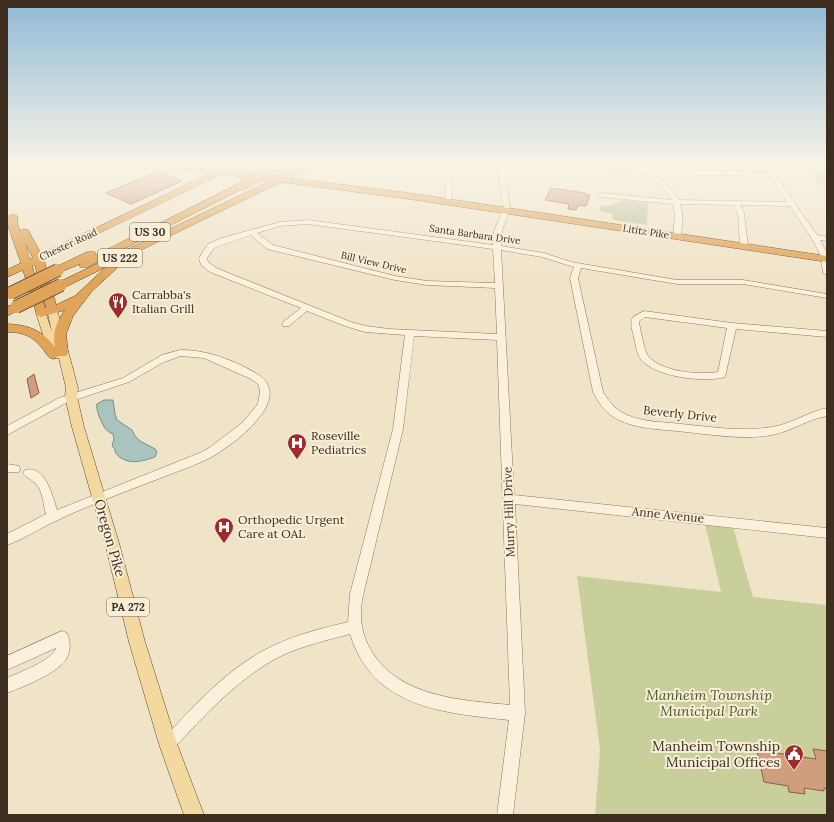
<svg xmlns="http://www.w3.org/2000/svg" width="834" height="822" font-family="Lora,serif">
<rect width="100%" height="100%" fill="#f0e4c8"/>
<g fill="#c9cf9b">
<polygon points="804,163 827,163 827,187 822,187"/>
<polygon points="705,524 733,527 753,597 827,605 827,815 595,815 600,750 577,576 721,592"/>
</g>
<polygon fill="#bfc49a" points="624,200 648,203 647,225 613,220 612,214 599,211 601,205 609,206"/>
<path fill="#a9c4bc" stroke="#6f938a" d="M 104,400 L 113,400 L 115,414 L 117,420 L 132,430 L 135,436 L 140,441 L 155,449 L 157,452 L 155,457 C 141,462 125,466 115,452 L 115,449 L 112,446 L 114,439 L 113,434 C 110,433 107,431 105,428 C 102,424 95,408 97,404 Z"/>
<g fill="#cf9f7d" stroke="#8d5f41">
<polygon points="158,171 182,181 131,204 106,193"/>
<polygon points="551,188 585,193 585,194 590,195 586,206 578,205 576,210 568,209 569,204 545,200"/>
<polygon points="34,374 39,393 31,398 27,379"/>
<polygon points="813,749 827,751 827,789 824,788 824,791 804,788 805,794 789,792 788,786 764,782 757,750 816,759"/>
</g>
<g fill="none" stroke-linecap="round" stroke-linejoin="round">
<defs>
<g id="minor">
<polygon points="206,163 213,163 208,166 206,165"/>
<path d="M 497,163 L 503,163 L 510,208 L 502,231 L 501,246 L 544,253 L 571,262 L 677,280 L 743,280 L 827,294 L 827,298 L 743,284 L 677,284 L 581,268 L 578,278 L 603,392 C 609,402 616,410 627,415 C 643,422 663,422 681,424 C 711,427 742,432 772,427 C 791,424 808,412 827,408 L 827,416 C 808,419 792,431 772,435 C 744,440 715,435 686,432 C 662,429 633,430 612,416 C 603,410 598,401 593,392 L 570,278 L 574,267 L 542,257 L 501,250 L 514,495 L 827,528 L 827,538 L 515,504 L 525,713 L 513,815 L 497,815 L 509,720 C 443,713 373,708 350,634 C 328,640 306,645 285,654 C 241,675 206,714 173,749 L 168,752 L 163,749 L 160,744 L 163,739 C 196,704 230,665 275,645 C 298,634 323,628 348,622 L 350,594 L 393,429 L 405,335 L 365,332 L 345,326 L 307,311 L 289,326 L 283,326 L 282,324 L 283,322 L 301,308 L 210,272 L 201,265 L 199,258 L 208,244 L 222,238 L 280,222 L 308,220 L 493,245 L 494,231 L 504,208 ZM 308,224 L 493,249 L 495,283 L 427,281 L 395,276 L 273,245 L 257,233 L 280,226 ZM 251,235 L 267,249 L 395,280 L 427,285 L 495,288 L 497,334 L 389,329 L 366,326 L 351,322 L 216,268 L 208,262 L 207,258 L 214,248 ZM 414,336 L 497,340 L 510,705 C 462,700 401,698 372,652 C 362,636 359,619 362,600 L 403,429 Z"/>
<path d="M 561,163 C 572,162 583,168 595,169 C 610,170 626,170 642,170 L 634,163 L 640,163 L 650,170 L 767,172 L 761,163 L 767,163 L 817,235 L 827,237 L 827,241 L 820,240 L 827,253 L 827,275 L 823,273 C 822,267 822,260 820,255 C 813,237 800,222 790,206 L 740,205 L 744,213 L 748,246 L 744,248 L 740,246 L 738,213 L 734,205 L 680,204 C 684,215 682,225 681,236 L 677,238 L 673,236 L 675,215 L 673,204 L 601,197 L 598,195 L 601,193 L 672,200 L 665,189 L 647,174 C 624,173 580,178 561,163 ZM 655,174 L 770,176 L 787,202 L 679,200 L 669,187 Z"/>
<polygon points="449,176 452,178 451,202 448,204 445,202 446,178"/>
<path d="M 644,311 L 732,323 L 827,331 L 827,337 L 736,329 L 725,377 C 705,383 649,377 639,356 C 636,351 636,344 634,338 C 633,331 629,324 633,317 ZM 645,317 L 727,328 L 718,372 C 698,375 662,372 648,356 C 644,350 641,331 639,323 L 640,320 Z"/>
<path d="M 180,350 C 204,349 237,361 257,374 C 297,398 232,446 210,458 C 198,464 184,469 171,474 C 133,489 95,502 58,520 C 42,527 24,539 7,545 L 7,534 L 46,514 C 43,504 43,491 36,484 C 32,479 26,478 23,473 L 25,470 C 45,464 53,497 57,510 L 202,452 L 209,448 L 242,423 L 258,404 L 260,391 L 258,384 L 251,379 L 204,358 L 180,356 L 162,363 L 129,382 L 66,403 L 7,435 L 7,426 L 59,398 L 123,378 L 162,355 Z"/>
<polygon points="7,464 19,466 20,469 19,472 7,472"/>
<path d="M 62,631 L 67,633 C 71,642 71,653 65,661 C 55,674 23,687 7,693 L 7,678 C 18,673 53,660 56,648 L 7,670 L 7,656 Z"/>
</g>
<polygon id="major" points="52,307 57,310 78,388 77,397 84,427 119,543 145,642 177,744 204,815 184,815 159,744 129,642 105,543 72,427 65,397 66,388 59,358 51,358 50,356 36,313 37,311 45,311 52,332 47,310"/>
<g id="highway">
<path d="M 151,163 L 173,163 L 220,169 L 233,163 L 243,163 L 231,170 L 278,176 L 307,163 L 317,163 L 316,165 L 289,178 L 409,193 L 827,256 L 827,262 L 409,199 L 281,182 L 110,265 L 116,266 L 117,268 L 92,291 L 73,316 L 66,334 L 68,353 L 66,356 L 59,356 L 54,359 C 48,358 46,353 43,349 C 33,336 23,332 7,332 L 7,324 C 28,325 42,330 55,347 C 52,332 57,321 65,310 L 41,317 L 37,315 L 23,270 L 7,277 L 7,270 L 21,263 L 7,223 L 10,215 L 16,215 L 18,217 L 17,223 L 20,231 L 24,229 L 28,230 L 41,254 L 211,173 L 155,166 ZM 222,174 L 270,181 L 57,283 L 55,285 L 57,287 L 65,287 L 106,267 L 75,296 L 56,305 L 44,260 ZM 25,243 L 33,258 L 30,259 ZM 35,265 L 46,308 L 45,308 L 32,266 Z"/>
<polygon points="250,163 260,163 279,167 280,169 276,172 256,168"/>
<polygon points="241,183 245,186 244,188 88,267 80,267 80,264 58,273 53,270 54,268 87,252 95,252 95,255"/>
<polygon points="16,304 20,305 22,307 20,309 7,316 7,307"/>
</g>
</defs>
<use href="#minor" stroke="#8d765c" stroke-width="1"/>
<use href="#major" stroke="#5b4430" stroke-width="1"/>
<use href="#highway" stroke="#5b4430" stroke-width="1"/>
<use href="#minor" fill="#faf1dc" fill-rule="evenodd"/>
<use href="#major" fill="#f3d9a0" fill-rule="evenodd"/>
<use href="#highway" fill="#e0a458" fill-rule="evenodd"/>
<defs>
<g id="highway-bridge-far1">
<polyline points="241,186 284,164"/>
<polyline points="56,271 58,270"/>
</g>
<g id="highway-bridge">
<polyline points="11,293 58,270"/>
<polyline points="16,307 61,285"/>
</g>
</defs>
<use href="#highway-bridge-far1" stroke="#5b4430" stroke-width="10" stroke-linecap="butt"/>
<use href="#highway-bridge" stroke="#5b4430" stroke-width="14" stroke-linecap="butt"/>
<use href="#highway-bridge-far1" stroke="#e0a458" stroke-width="10"/>
<use href="#highway-bridge" stroke="#e0a458" stroke-width="12"/>
</g>
<linearGradient id="sky" x2="0" y2="1"><stop stop-color="#8fbad6"/><stop offset="0.59" stop-color="#f8f3e6"/><stop offset="1" stop-color="#f8f3e6" stop-opacity="0"/></linearGradient>
<rect width="834" height="278" fill="url(#sky)"/>
<defs>
<symbol id="restaurant-pin" viewBox="-11 -11 22 30"><path d="M0 17L-7.5 6A9.5 9.5 0 1 1 7.5 6Z" fill="#9e2a2b" stroke="#f7eed8"/><path d="M-5-6h1v4h1v-4h1v4h1v-4h1v5L-1.5 .5V6h-2V.5L-5-1ZM5-6V6H3V1.5H1.5Q1.5-4 5-6Z" fill="#fff"/></symbol>
<symbol id="hospital-pin" viewBox="-11 -11 22 30"><path d="M0 17L-7.5 6A9.5 9.5 0 1 1 7.5 6Z" fill="#9e2a2b" stroke="#f7eed8"/><path d="M-5-5h3v3.5h4V-5h3V5h-3V1.5h-4V5h-3Z" fill="#fff"/></symbol>
<symbol id="civic-pin" viewBox="-11 -11 22 30"><path d="M0 17L-7.5 6A9.5 9.5 0 1 1 7.5 6Z" fill="#9e2a2b" stroke="#f7eed8"/><path d="M-.6-6.5H3V-4.5H.6V-3L4-1V1h2V6H-6V1h2V-1L-.6-3ZM-1.2 2.5V6h2.4V2.5Z" fill="#fff"/></symbol>
</defs>
<g fill-rule="evenodd">
<use href="#restaurant-pin" x="107" y="291" width="22" height="30"/>
<use href="#hospital-pin" x="286" y="432" width="22" height="30"/>
<use href="#hospital-pin" x="213" y="516" width="22" height="30"/>
<use href="#civic-pin" x="783" y="743" width="22" height="30"/>
</g>
<g text-anchor="middle" stroke-width="4" stroke-linejoin="round" paint-order="stroke">
<g font-size="10" fill="#3d2e20" stroke="#f7eed8">
<text transform="translate(646 231) rotate(9)" y="4">Lititz Pike</text>
<text transform="translate(475 234) rotate(8)" y="4">Santa Barbara Drive</text>
<text transform="translate(68 244) rotate(-25)" y="4">Chester Road</text>
<text transform="translate(374 262) rotate(13)" y="4">Bill View Drive</text>
</g>
<g fill="#f7eed8" stroke="#756857" stroke-width="1">
<rect x="130" y="223" width="40" height="18" rx="3"/>
<rect x="98" y="249" width="44" height="18" rx="3"/>
<rect x="107" y="598" width="42" height="18" rx="3"/>
</g>
<g font-size="11" font-weight="bold" fill="#3d2e20">
<text x="150" y="236">US 30</text>
<text x="120" y="262">US 222</text>
<text x="128" y="611">PA 272</text>
</g>
<g font-size="12" fill="#3d2e20" stroke="#f7eed8" text-anchor="start">
<text x="132" y="299">Carrabba's<tspan x="132" dy="14">Italian Grill</tspan></text>
<text x="311" y="440">Roseville<tspan x="311" dy="14">Pediatrics</tspan></text>
<text x="238" y="524">Orthopedic Urgent<tspan x="238" dy="14">Care at OAL</tspan></text>
</g>
<g font-size="12" fill="#3d2e20" stroke="#f7eed8">
<text transform="translate(680 414) rotate(6)" y="4">Beverly Drive</text>
<text transform="translate(509 512) rotate(-92)" y="4">Murry Hill Drive</text>
<text transform="translate(668 515) rotate(6)" y="4">Anne Avenue</text>
</g>
<g font-size="14" fill="#3d2e20" stroke="#f7eed8">
<text transform="translate(110 538) rotate(74)" y="5">Oregon Pike</text>
</g>
<g font-size="14" font-style="italic" fill="#4d5a26" stroke="#f7eed8">
<text x="709" y="700">Manheim Township<tspan x="709" dy="16">Municipal Park</tspan></text>
</g>
<g font-size="14" fill="#3d2e20" stroke="#f7eed8" text-anchor="end">
<text x="780" y="751">Manheim Township<tspan x="780" dy="16">Municipal Offices</tspan></text>
</g>
</g>
<rect width="834" height="822" fill="none" stroke="#3d2e20" stroke-width="16"/>
</svg>
